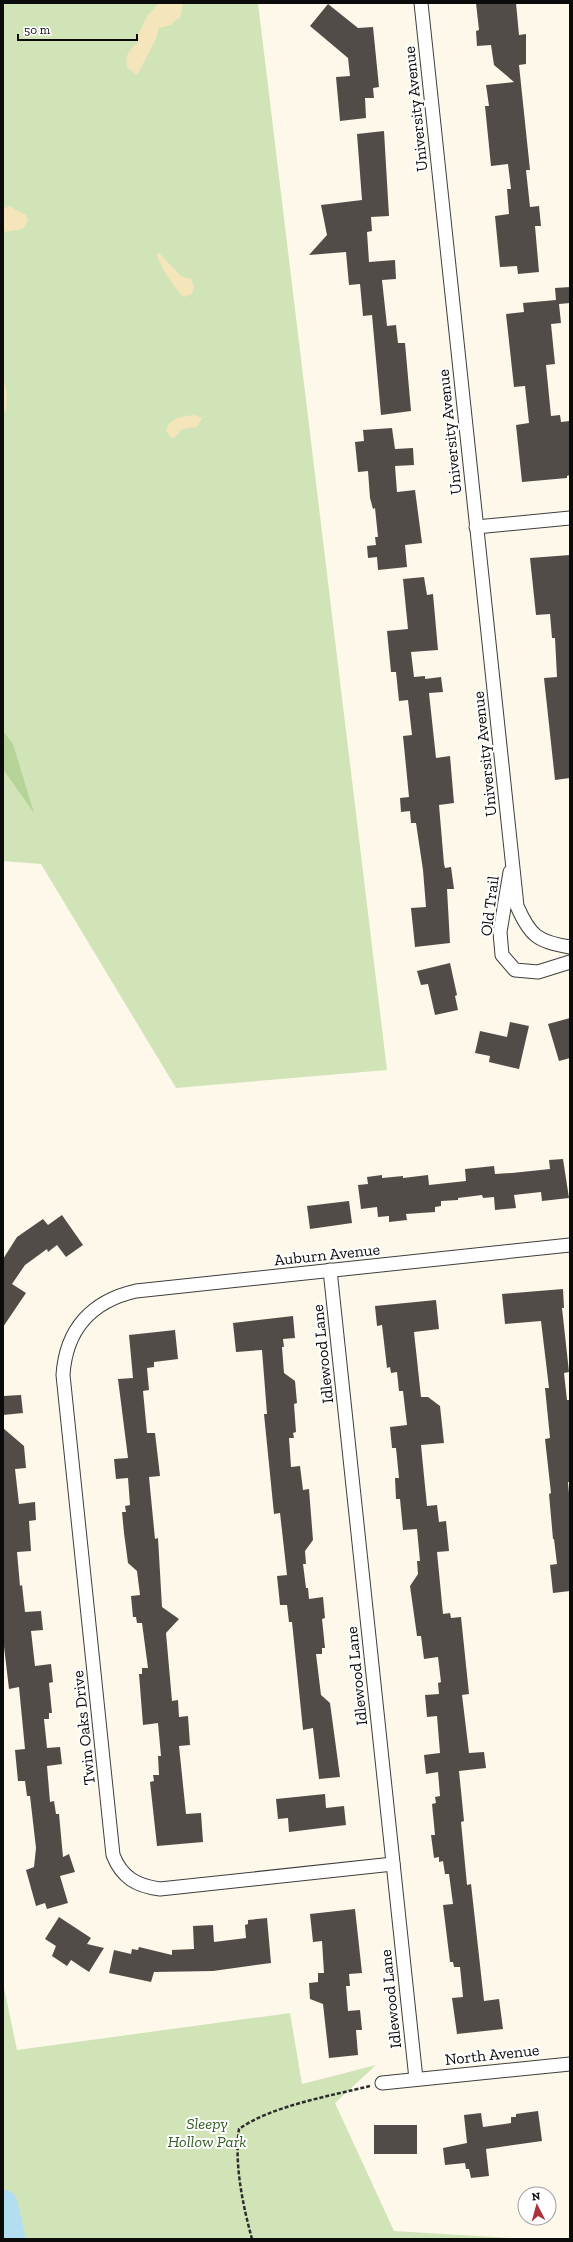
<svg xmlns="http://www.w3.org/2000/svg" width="573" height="2242" font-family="'Zilla Slab',serif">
<rect width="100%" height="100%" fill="#fdf8ea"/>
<g fill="#d1e4b8">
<polygon points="3,3 258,3 387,1070 176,1088 41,864 3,861"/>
<polygon points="3,1983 17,2050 290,2013 302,2084 376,2065 335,2103 394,2231 525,2239 3,2239"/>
</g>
<polygon fill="#b6d398" points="3,731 13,744 34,813 3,769"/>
<g fill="#f5e5bb">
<path d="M 159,3 L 183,3 L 180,18 L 174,21 L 171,25 L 159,28 L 156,39 L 137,75 L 127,67 C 125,55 128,51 138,43 L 138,35 L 148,15 Z"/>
<polygon points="9,206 26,215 28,220 23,229 3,232 3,207 6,208"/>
<path d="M 159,253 L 181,276 L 191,279 L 194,287 L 192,294 L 184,297 C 176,291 160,266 157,255 Z"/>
<polygon points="3,377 7,395 6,411 3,411"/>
<path d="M 195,415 L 202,418 L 197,427 L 182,429 L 175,437 L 171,438 L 166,431 C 168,418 184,416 195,415 Z"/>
</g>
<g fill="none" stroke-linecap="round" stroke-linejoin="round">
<polyline stroke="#b3ddf0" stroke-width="29" points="3,2204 11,2239"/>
</g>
<g fill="#524c48">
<polygon points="476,3 516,3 519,35 526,34 526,64 519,65 530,170 526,170 530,207 539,206 541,226 535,226 539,272 518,274 517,266 500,267 495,216 509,214 507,189 511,189 508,164 491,166 485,106 489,106 486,85 514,82 494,65 491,45 477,46 476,31 479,30"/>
<polygon points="328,4 358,28 373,27 379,87 373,88 374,98 365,98 366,118 340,121 336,77 350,76 348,58 310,26"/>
<polygon points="384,131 389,216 371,217 372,231 367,232 369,262 395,260 396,279 382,280 387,326 396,325 398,343 405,343 411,411 381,415 372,315 363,316 360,284 349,285 346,252 309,255 327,235 321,205 362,200 357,134"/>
<polygon points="570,287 570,303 559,304 561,323 551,324 555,364 546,365 551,416 560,415 561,422 570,421 570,475 567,476 567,478 522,482 516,425 529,423 525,386 514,387 506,314 524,312 523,303 556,300 555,288"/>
<polygon points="392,428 395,449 413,448 414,465 395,466 397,492 415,490 422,543 405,545 407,567 378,570 377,557 368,558 367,546 376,545 375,537 378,537 375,508 373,509 370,498 368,471 358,472 355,442 364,441 363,430"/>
<polygon points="570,555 570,778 555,780 544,678 557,677 555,638 552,638 550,614 536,615 530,558"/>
<polygon points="424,577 427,595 433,594 438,650 411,652 414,677 425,676 425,679 441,677 443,692 429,693 436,758 450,756 454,803 439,805 444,864 445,868 451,867 454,889 447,889 450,943 415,947 411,908 426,907 423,870 416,823 411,823 410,811 401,812 400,798 409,797 403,736 412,735 408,700 399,701 396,672 391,672 387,631 408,629 403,579"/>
<polygon points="450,963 457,995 455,996 458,1010 435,1015 428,984 421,985 417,971"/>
<polygon points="570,1018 570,1058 559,1061 548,1024"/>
<polygon points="510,1022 529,1026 519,1069 489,1062 490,1056 475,1053 480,1031 507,1037"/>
<polygon points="563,1159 569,1198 542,1201 541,1192 514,1195 516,1208 495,1210 494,1197 483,1198 482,1195 458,1198 458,1200 441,1201 441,1206 435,1207 435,1212 406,1214 407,1220 389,1222 389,1216 378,1217 377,1207 361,1209 358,1185 368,1184 367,1177 382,1175 382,1178 403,1176 403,1178 428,1175 429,1185 466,1181 465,1169 494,1166 495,1174 512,1173 550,1169 549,1160"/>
<polygon points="349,1201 352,1223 310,1229 307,1206"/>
<polygon points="62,1215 83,1245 66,1257 57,1245 48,1252 47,1249 25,1265 12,1284 26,1293 3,1327 3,1259 17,1237 43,1219 48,1225"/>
<polygon points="563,1289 564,1308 562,1308 569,1372 564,1373 567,1400 570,1400 570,1482 568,1482 570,1504 570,1591 553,1593 550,1565 557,1564 554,1539 553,1539 549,1494 551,1493 545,1439 550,1438 545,1388 549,1388 541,1321 505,1324 502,1294"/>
<polygon points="436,1300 439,1329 414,1332 421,1397 428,1397 440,1406 444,1443 421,1445 424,1476 427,1506 437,1505 439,1522 446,1521 449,1551 437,1552 443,1614 450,1613 451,1618 461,1617 469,1694 462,1695 469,1753 484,1752 486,1768 459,1771 464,1821 461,1822 467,1885 471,1884 484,2001 499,1999 503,2029 457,2034 452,1998 463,1997 460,1967 454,1967 453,1962 450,1962 443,1905 453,1904 449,1874 445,1874 443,1861 439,1862 439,1857 434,1858 431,1835 435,1835 432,1804 436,1803 435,1797 440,1796 438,1772 426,1774 424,1755 440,1753 437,1716 427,1717 425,1695 439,1694 438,1683 441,1682 438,1657 424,1659 421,1636 417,1636 410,1586 418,1574 417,1561 420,1561 417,1529 403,1530 400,1499 396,1499 395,1478 399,1478 396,1448 392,1448 390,1427 407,1425 403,1391 399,1391 397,1372 391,1373 390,1367 387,1368 382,1325 377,1326 375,1306"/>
<polygon points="293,1316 295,1338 283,1339 284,1347 282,1347 284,1373 295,1381 297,1403 294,1404 296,1432 293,1433 294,1438 289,1438 291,1467 300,1466 303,1490 309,1489 313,1540 305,1551 306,1564 303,1564 306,1588 308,1588 309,1599 323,1597 325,1618 322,1619 325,1648 322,1648 322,1654 316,1654 321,1695 330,1703 340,1777 319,1779 313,1728 303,1730 292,1622 289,1622 287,1605 280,1605 279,1595 277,1576 287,1575 280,1513 274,1514 264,1414 267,1414 262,1350 236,1352 233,1323"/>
<polygon points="175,1330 178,1359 154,1362 154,1367 147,1368 149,1390 143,1391 147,1433 155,1433 160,1476 149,1477 155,1539 158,1538 162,1607 179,1619 166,1633 172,1701 178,1700 179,1717 188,1716 190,1745 179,1746 186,1814 201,1813 203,1842 157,1846 150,1782 154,1781 153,1775 159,1775 158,1756 161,1756 158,1723 143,1725 139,1674 142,1674 142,1668 148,1668 142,1623 137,1623 136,1617 133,1617 131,1596 140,1595 137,1571 128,1563 124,1533 122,1512 126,1512 125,1506 130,1505 128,1478 116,1479 114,1459 128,1458 118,1379 133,1378 129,1335"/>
<polygon points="21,1395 23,1413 3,1415 3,1396"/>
<polygon points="3,1428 24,1446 26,1468 15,1469 19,1504 35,1502 36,1520 29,1521 31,1551 17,1552 20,1586 22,1585 25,1612 41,1611 43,1630 31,1631 35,1666 51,1664 53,1682 49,1683 52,1713 49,1713 49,1719 44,1719 47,1748 60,1747 62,1764 47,1766 50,1802 54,1801 56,1814 59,1814 63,1857 69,1854 75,1872 60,1876 68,1903 47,1909 45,1903 36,1906 26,1870 34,1867 36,1848 30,1796 27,1796 25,1781 18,1781 15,1750 25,1749 19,1687 9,1689 3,1638"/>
<polygon points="325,1794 326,1808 344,1806 346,1825 289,1832 288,1818 278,1819 276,1799"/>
<polygon points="355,1909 362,1973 349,1974 350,1986 346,1986 348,2011 360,2010 362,2030 356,2030 358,2055 329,2058 323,2004 310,1999 309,1983 318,1982 318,1973 324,1973 322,1941 313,1942 310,1914"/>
<polygon points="59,1917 91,1938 87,1944 104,1948 89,1972 71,1960 67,1966 52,1956 56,1946 45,1939"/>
<polygon points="267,1918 271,1963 213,1971 154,1972 151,1982 109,1973 114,1950 131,1954 132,1949 138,1950 139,1947 172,1955 172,1950 194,1949 193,1926 213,1925 214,1942 246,1938 245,1925 248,1924 248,1920"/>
<polygon points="538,2111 542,2141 486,2149 489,2176 471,2178 469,2169 466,2169 465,2163 445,2165 443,2148 467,2143 464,2115 481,2113 483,2127 511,2123 511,2117 516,2117 516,2114"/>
<rect x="374" y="2125" width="43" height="29"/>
</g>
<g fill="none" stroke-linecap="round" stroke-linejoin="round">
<defs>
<g id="street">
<path d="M 421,3 L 517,906 C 530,936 538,942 570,947"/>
<polyline points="476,527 570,518"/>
<polyline points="510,872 500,932 502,955 515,970 538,972 570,962"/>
<polyline points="330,1270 416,2079"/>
<path d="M 393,1864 L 160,1889 C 137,1886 122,1878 113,1855 L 63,1375 C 66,1329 92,1301 136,1291 L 570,1245"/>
<polyline points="382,2083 570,2064"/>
</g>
</defs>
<use href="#street" stroke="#3e3e3e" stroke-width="15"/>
<path stroke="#2d2d2d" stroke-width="2.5" stroke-dasharray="4 2" stroke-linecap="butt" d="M 252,2239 C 243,2206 234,2164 239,2129 C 271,2106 330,2096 370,2086"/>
<use href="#street" stroke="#fff" stroke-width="13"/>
</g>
<g text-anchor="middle" stroke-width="4" stroke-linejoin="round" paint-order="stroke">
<g font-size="16" fill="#0b0b0b" stroke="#fff">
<text transform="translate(415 109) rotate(-96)" y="6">University Avenue</text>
<text transform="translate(449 432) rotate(-96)" y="6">University Avenue</text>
<text transform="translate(484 754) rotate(-96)" y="6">University Avenue</text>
<text transform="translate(489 906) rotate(-83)" y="6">Old Trail</text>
<text transform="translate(327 1254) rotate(-6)" y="6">Auburn Avenue</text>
<text transform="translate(322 1354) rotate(-96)" y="6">Idlewood Lane</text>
<text transform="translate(356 1676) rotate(-96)" y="6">Idlewood Lane</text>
<text transform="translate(83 1728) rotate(-96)" y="6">Twin Oaks Drive</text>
<text transform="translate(390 1999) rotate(-96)" y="6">Idlewood Lane</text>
<text transform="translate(492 2054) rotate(-6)" y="6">North Avenue</text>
</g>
<g font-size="16" font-style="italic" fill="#315c22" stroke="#fff">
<text x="207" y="2129">Sleepy<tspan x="207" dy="18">Hollow Park</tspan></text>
</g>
</g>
<rect width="573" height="2242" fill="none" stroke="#0b0b0b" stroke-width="8"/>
<g transform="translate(537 2206) rotate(354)"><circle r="19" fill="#ffffff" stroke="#9d9d9d"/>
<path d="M0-3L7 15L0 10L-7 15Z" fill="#ae303d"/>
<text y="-6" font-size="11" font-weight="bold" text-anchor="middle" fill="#0b0b0b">N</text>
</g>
<path d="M18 34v6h119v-6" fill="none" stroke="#0b0b0b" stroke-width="2"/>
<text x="24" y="34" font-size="12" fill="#0b0b0b" stroke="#ffffff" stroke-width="3" paint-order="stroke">50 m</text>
</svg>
